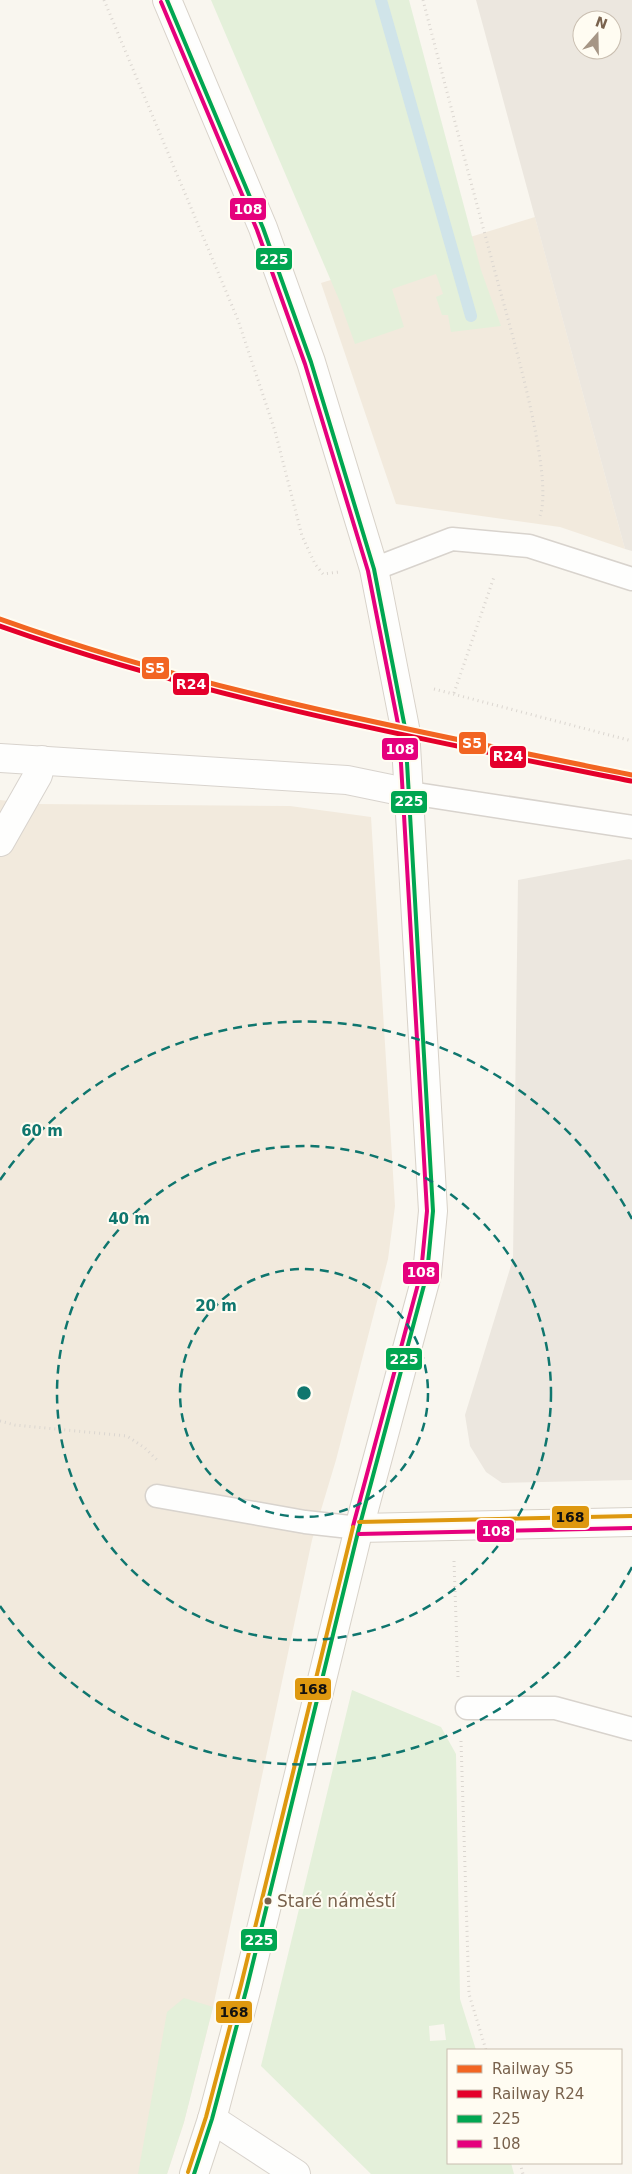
<svg xmlns="http://www.w3.org/2000/svg" width="632" height="2174" font-family="'DejaVu Sans',sans-serif">
<rect width="100%" height="100%" fill="#f9f6ef"/>
<g fill="#f2eadd">
<polygon points="535,217 625,549 560,527 396,504 321,283"/>
<polygon points="0,800 36,804 290,806 371,817 395,1206 388,1259 336,1460 312,1540 213,2007 184,2122 167,2174 0,2174"/>
</g>
<g fill="#ece7df" fill-rule="evenodd">
<path d="M 476,0 L 632,0 L 632,551 L 625,549 ZM 582,20 L 612,20 L 612,50 L 582,50 Z"/>
<polygon points="629,859 632,860 632,1480 502,1483 486,1472 470,1446 465,1415 513,1259 518,880"/>
</g>
<g fill="#e4f0da" fill-rule="evenodd">
<polygon points="211,0 409,0 481,270 501,326 451,332 448,315 442,315 436,297 443,294 436,274 392,289 404,327 355,344 340,302"/>
<path d="M 352,1690 L 441,1727 L 456,1754 L 460,1999 L 476,2050 L 448,2050 L 448,2163 L 511,2163 L 514,2174 L 371,2174 L 261,2066 ZM 444,2024 L 446,2040 L 430,2041 L 429,2026 Z"/>
<polygon points="184,1998 213,2007 184,2122 167,2174 138,2174 167,2012"/>
</g>
<g fill="none" stroke-linecap="round" stroke-linejoin="round">
<polyline stroke="#d0e4e9" stroke-width="12" points="381,0 471,316"/>
<defs>
<g id="lane">
<polyline points="374,569 452,539 529,546 632,579"/>
<polyline points="410,793 632,827"/>
<polyline points="157,1496 305,1522 359,1528"/>
<polyline points="467,1708 555,1708 632,1729"/>
</g>
<g id="street">
<polyline points="0,758 347,780 410,793"/>
<polyline points="0,842 38,775 42,760"/>
<polyline points="212,2119 296,2174"/>
</g>
<g id="secondary">
<polyline points="167,0 263,228 311,362 374,569 405,728 433,1211 427,1274 359,1528 247,1987 212,2119 194,2174"/>
<polyline points="359,1528 632,1522"/>
</g>
</defs>
<use href="#lane" stroke="#d8d3cd" stroke-width="25"/>
<use href="#street" stroke="#d8d3cd" stroke-width="30"/>
<use href="#secondary" stroke="#d8d2c9" stroke-width="30"/>
<g stroke="#dbd6d0" stroke-width="3" stroke-dasharray="1 4" stroke-linecap="butt">
<polyline points="104,0 238,320 275,431 302,536 315,564 323,574 339,572"/>
<path d="M 423,0 C 446,89 470,179 494,268 C 507,318 555,473 540,516"/>
<polyline points="434,689 632,741"/>
<polyline points="454,693 494,577"/>
<polyline points="0,1421 15,1425 127,1436 145,1448 159,1462"/>
<polyline points="454,1561 458,1677"/>
<polyline points="461,1741 469,1994 486,2050"/>
<polyline points="520,2163 523,2174"/>
</g>
<use href="#lane" stroke="#fefefd" stroke-width="22"/>
<use href="#street" stroke="#fefefd" stroke-width="28"/>
<use href="#secondary" stroke="#fefefd" stroke-width="28"/>
<defs>
<polyline id="bus-1" points="167,0 263,228 311,362 374,569 405,728 433,1211 427,1274 359,1528 247,1987 212,2119 194,2174"/>
<g id="bus-2">
<polyline points="161,2 257,230 305,364 368,571 399,729 427,1211 421,1273 353,1526"/>
<polyline points="359,1534 632,1528"/>
</g>
<g id="bus-3">
<polyline points="359,1522 632,1516"/>
<polyline points="188,2172 206,2117 241,1985 353,1527"/>
</g>
</defs>
<use href="#bus-1" stroke="#fffcf2" stroke-width="8"/>
<use href="#bus-2" stroke="#fffcf2" stroke-width="8"/>
<use href="#bus-3" stroke="#fffcf2" stroke-width="8"/>
<use href="#bus-1" stroke="#00a651" stroke-width="4"/>
<use href="#bus-2" stroke="#e5007d" stroke-width="4"/>
<use href="#bus-3" stroke="#de980f" stroke-width="4"/>
<defs>
<path id="rail-1" d="M 0,619 C 204,692 420,732 632,775"/>
<path id="rail-2" d="M 0,626 C 204,698 419,739 631,781"/>
</defs>
<use href="#rail-1" stroke="#fffcf2" stroke-width="9"/>
<use href="#rail-2" stroke="#fffcf2" stroke-width="9"/>
<use href="#rail-1" stroke="#f26522" stroke-width="5"/>
<use href="#rail-2" stroke="#e4002b" stroke-width="5"/>
</g>
<g fill="none" stroke="#0f766e" stroke-width="2.5" stroke-dasharray="9 6">
<circle cx="304" cy="1393" r="124"/>
<circle cx="304" cy="1393" r="247"/>
<path d="M632 1567A371 371 0 0 1 0 1606M0 1180A371 371 0 0 1 632 1219"/>
</g>
<circle fill="#79624d" stroke="#fffcf2" stroke-width="2" cx="268" cy="1901" r="4.5"/>
<g text-anchor="middle" stroke-width="4" stroke-linejoin="round" paint-order="stroke">
<g font-size="17" fill="#79624d" stroke="#fffcf2" text-anchor="start">
<text x="277" y="1907">Staré náměstí</text>
</g>
</g>
<circle cx="304" cy="1393" r="8" fill="#0f766e" stroke="#fffcf2" stroke-width="2.5"/>
<g font-size="15" text-anchor="middle" font-weight="bold" fill="#0f766e" stroke="#fffcf2" stroke-width="4" stroke-linejoin="round" paint-order="stroke">
<text x="42" y="1136">60 m</text>
<text x="129" y="1224">40 m</text>
<text x="216" y="1311">20 m</text>
</g>
<g stroke="#fffcf2" stroke-width="2">
<rect x="229" y="197" width="38" height="24" rx="5" fill="#e5007d"/>
<rect x="255" y="247" width="38" height="24" rx="5" fill="#00a651"/>
<rect x="141" y="656" width="29" height="24" rx="5" fill="#f26522"/>
<rect x="172" y="672" width="38" height="24" rx="5" fill="#e4002b"/>
<rect x="458" y="731" width="29" height="24" rx="5" fill="#f26522"/>
<rect x="381" y="737" width="38" height="24" rx="5" fill="#e5007d"/>
<rect x="489" y="745" width="38" height="24" rx="5" fill="#e4002b"/>
<rect x="390" y="790" width="38" height="24" rx="5" fill="#00a651"/>
<rect x="402" y="1261" width="38" height="24" rx="5" fill="#e5007d"/>
<rect x="385" y="1347" width="38" height="24" rx="5" fill="#00a651"/>
<rect x="551" y="1505" width="39" height="24" rx="5" fill="#de980f"/>
<rect x="476" y="1519" width="39" height="24" rx="5" fill="#e5007d"/>
<rect x="294" y="1677" width="38" height="24" rx="5" fill="#de980f"/>
<rect x="240" y="1928" width="38" height="24" rx="5" fill="#00a651"/>
<rect x="215" y="2000" width="38" height="24" rx="5" fill="#de980f"/>
</g>
<g font-size="14" text-anchor="middle" font-weight="bold" fill="#fff">
<text x="248" y="214">108</text>
<text x="274" y="264">225</text>
<text x="155" y="673">S5</text>
<text x="191" y="689">R24</text>
<text x="472" y="748">S5</text>
<text x="400" y="754">108</text>
<text x="508" y="761">R24</text>
<text x="409" y="806">225</text>
<text x="421" y="1277">108</text>
<text x="404" y="1364">225</text>
<text x="496" y="1536">108</text>
<text x="259" y="1945">225</text>
</g>
<g font-size="14" text-anchor="middle" font-weight="bold" fill="#111">
<text x="570" y="1522">168</text>
<text x="313" y="1694">168</text>
<text x="234" y="2017">168</text>
</g>
<rect x="447" y="2049" width="175" height="115" fill="#fffcf2" stroke="#c9beb0"/>
<rect x="457" y="2065" width="25" height="8" fill="#f26522" stroke="#c9beb0"/>
<text x="492" y="2074" font-size="15" fill="#79624d">Railway S5</text>
<rect x="457" y="2090" width="25" height="8" fill="#e4002b" stroke="#c9beb0"/>
<text x="492" y="2099" font-size="15" fill="#79624d">Railway R24</text>
<rect x="457" y="2115" width="25" height="8" fill="#00a651" stroke="#c9beb0"/>
<text x="492" y="2124" font-size="15" fill="#79624d">225</text>
<rect x="457" y="2140" width="25" height="8" fill="#e5007d" stroke="#c9beb0"/>
<text x="492" y="2149" font-size="15" fill="#79624d">108</text>
<g transform="translate(597 35) rotate(20)"><circle r="24" fill="#fffcf2" stroke="#c9beb0"/>
<path d="M0-4L9 19L0 12L-9 19Z" fill="#a69686"/>
<text y="-8" font-size="14" font-weight="bold" text-anchor="middle" fill="#79624d">N</text>
</g>
</svg>
